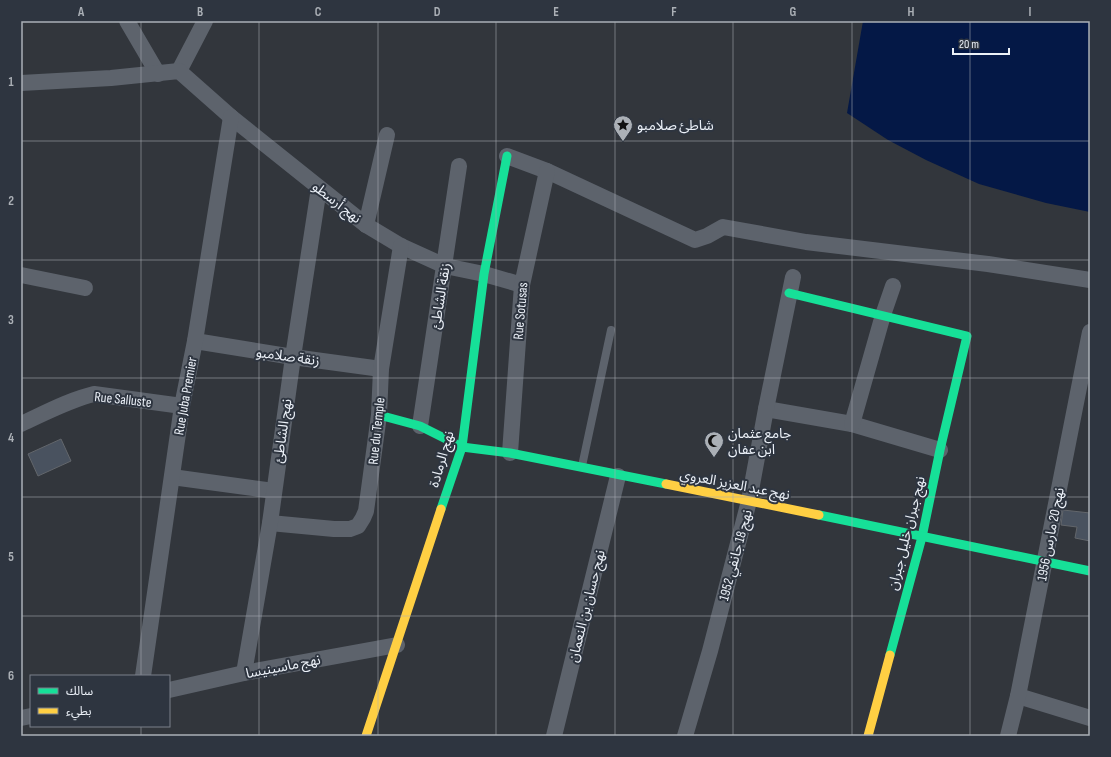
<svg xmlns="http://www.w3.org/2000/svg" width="1111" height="757" font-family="'Sofia Sans Condensed','Noto Sans Arabic',sans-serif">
<rect width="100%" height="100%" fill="#32363c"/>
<polygon fill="#041846" points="863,21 1090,21 1090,212 1046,203 979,184 926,160 888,140 847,113"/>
<g fill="#49525f" stroke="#62666b">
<polygon points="61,439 71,461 38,476 28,454"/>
<polygon points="1063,510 1090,513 1090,541 1075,538 1077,527 1061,525"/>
</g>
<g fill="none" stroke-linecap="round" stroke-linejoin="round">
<polyline stroke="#5d636c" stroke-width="8" points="582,466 611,330"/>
<g stroke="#5d636c" stroke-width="16">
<polyline points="127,21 158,74"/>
<polyline points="179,71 205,21"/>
<polyline points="21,83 111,78 179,71 231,117 366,225 401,246 445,266 484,274 522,285"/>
<polyline points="507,156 547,171 695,240 707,236 723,227 806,242 988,264 1090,280"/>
<polyline points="366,225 387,135"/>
<polyline points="21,275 85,288"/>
<polyline points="195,341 293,357 381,369"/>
<polyline points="766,409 852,424 940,450"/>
<path d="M 21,424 C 45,413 69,400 94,394 L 182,406"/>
<polyline points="852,424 883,315 893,286"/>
<polyline points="420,426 459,166"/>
<polyline points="510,453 522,285 547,171"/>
<polyline points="172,477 274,491"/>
<polyline points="270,523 334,529 350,529 358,526 363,518 366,511 379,415 381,369 401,246"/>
<polyline points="244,673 270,523 293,357 319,188"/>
<polyline points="143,676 182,406 195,341 231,117"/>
<polyline points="169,690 244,673 397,645"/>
<polyline points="1018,696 1090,718"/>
<polyline points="21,718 31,716"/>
<polyline points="554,736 618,476"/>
<polyline points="685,736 710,651 749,501 766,409 793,277"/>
<polyline points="1008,736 1018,696 1090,332"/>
</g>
<g stroke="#16e098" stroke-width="9">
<polyline points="789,293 967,336 940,450 922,537 890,655"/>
<polyline points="379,415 420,426 462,447 510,453 666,484"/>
<polyline points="441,509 462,447 484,274 507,156"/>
<polyline points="819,515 1090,571"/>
</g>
<g stroke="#ffcf43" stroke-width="9">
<polyline points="666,484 819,515"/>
<polyline points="366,736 441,509"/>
<polyline points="868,736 890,655"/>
</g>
</g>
<path fill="none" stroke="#abb0b6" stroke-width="1" stroke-opacity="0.55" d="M 141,21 L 141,676M 259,21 L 259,736M 378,21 L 378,736M 496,21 L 496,736M 615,21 L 615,736M 733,21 L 733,736M 852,21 L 852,736M 970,21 L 970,736M 21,141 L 1090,141M 21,260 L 1090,260M 21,378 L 1090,378M 21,497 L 1090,497M 21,616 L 1090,616M 141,726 L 141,736"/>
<defs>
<symbol id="sight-pin" viewBox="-11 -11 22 30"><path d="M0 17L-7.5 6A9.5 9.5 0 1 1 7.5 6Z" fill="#abb0b6" stroke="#2e3540"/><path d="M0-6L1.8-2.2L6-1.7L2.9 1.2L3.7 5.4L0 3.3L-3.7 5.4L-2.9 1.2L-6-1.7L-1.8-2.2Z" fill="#111"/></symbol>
<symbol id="mosque-pin" viewBox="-11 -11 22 30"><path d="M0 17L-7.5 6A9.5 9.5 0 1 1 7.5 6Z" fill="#abb0b6" stroke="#2e3540"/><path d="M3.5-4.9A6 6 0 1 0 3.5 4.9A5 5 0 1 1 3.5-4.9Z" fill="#111"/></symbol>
</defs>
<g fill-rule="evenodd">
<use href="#sight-pin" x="612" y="114" width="22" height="30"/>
<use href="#mosque-pin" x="703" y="430" width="22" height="30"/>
</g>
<g text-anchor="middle" stroke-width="4" stroke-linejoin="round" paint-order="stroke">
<g font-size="14" fill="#ecf1f8" stroke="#2e3540" text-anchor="start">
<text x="637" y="130">شاطئ صلامبو</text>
<text x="728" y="438">جامع عثمان<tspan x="728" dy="16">ابن عفان</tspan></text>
</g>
<g font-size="14" fill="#ecf1f8" stroke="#2e3540">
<text transform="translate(337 202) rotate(38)" y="5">نهج أرسطو</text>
<text transform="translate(440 296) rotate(-81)" y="5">زنقة الشاطئ</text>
<text transform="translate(520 311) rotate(-85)" y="5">Rue Sotusas</text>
<text transform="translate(288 356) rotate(8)" y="5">زنقة صلامبو</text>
<text transform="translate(185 396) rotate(-80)" y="5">Rue Juba Premier</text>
<text transform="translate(123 399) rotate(6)" y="5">Rue Salluste</text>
<text transform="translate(282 431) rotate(-82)" y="5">نهج الشاطئ</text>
<text transform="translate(376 431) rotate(-84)" y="5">Rue du Temple</text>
<text transform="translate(441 459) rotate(-74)" y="5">نهج الرمادة</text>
<text transform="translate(735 484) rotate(11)" y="5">نهج عبد العزيز العروي</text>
<text transform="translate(906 533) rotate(-76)" y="5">نهج جبران خليل جبران</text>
<text transform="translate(1050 534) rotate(-79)" y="5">نهج 20 مارس 1956</text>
<text transform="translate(735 555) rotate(-75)" y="5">نهج 18 جانفي 1952</text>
<text transform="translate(586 606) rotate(-76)" y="5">نهج حسان بن النعمان</text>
<text transform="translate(283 666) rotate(-11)" y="5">نهج ماسينيسا</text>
</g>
</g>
<rect width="1111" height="757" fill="none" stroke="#2e3540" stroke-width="44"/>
<rect x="30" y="675" width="140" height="52" fill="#2e3540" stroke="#7a808a"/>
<rect x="38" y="688" width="20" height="6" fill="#16e098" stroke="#7a808a"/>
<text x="66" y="695" font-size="12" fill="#ecf1f8">سالك</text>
<rect x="38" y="708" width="20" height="6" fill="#ffcf43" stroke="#7a808a"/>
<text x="66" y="715" font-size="12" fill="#ecf1f8">بطيء</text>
<path d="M953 48v6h56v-6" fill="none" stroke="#ecf1f8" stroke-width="2"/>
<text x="959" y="48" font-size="12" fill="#ecf1f8" stroke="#2e3540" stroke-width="3" paint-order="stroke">20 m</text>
<rect x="22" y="22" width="1067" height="713" fill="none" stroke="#abb0b6" stroke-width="1.5"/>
<g font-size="13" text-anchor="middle" font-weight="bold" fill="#abb0b6">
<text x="81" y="16">A</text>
<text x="200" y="16">B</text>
<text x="318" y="16">C</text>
<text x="437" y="16">D</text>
<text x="556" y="16">E</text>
<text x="674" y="16">F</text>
<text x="793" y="16">G</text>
<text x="911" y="16">H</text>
<text x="1030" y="16">I</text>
<text x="11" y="86">1</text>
<text x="11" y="205">2</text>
<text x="11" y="324">3</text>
<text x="11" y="442">4</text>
<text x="11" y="561">5</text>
<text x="11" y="680">6</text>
</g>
</svg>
